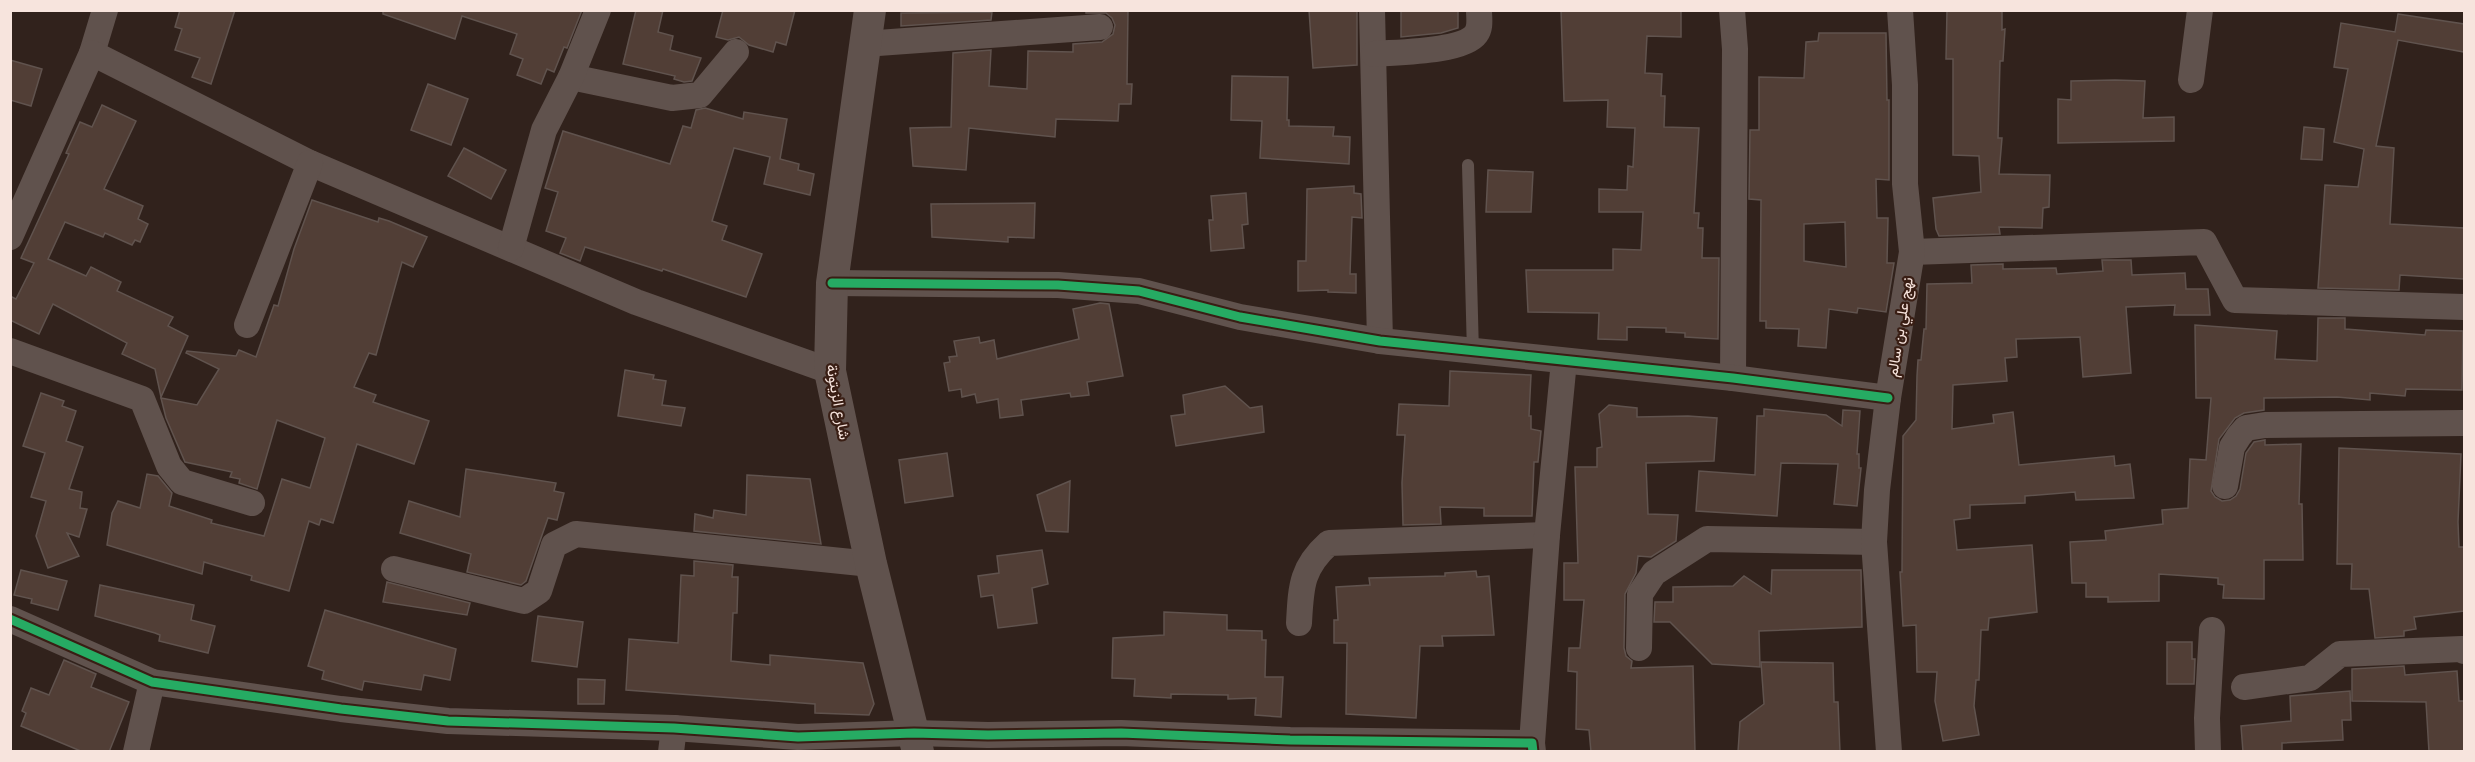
<svg xmlns="http://www.w3.org/2000/svg" width="2475" height="762" font-family="'Varela Round',Vazirmatn,sans-serif">
<rect width="100%" height="100%" fill="#31221c"/>
<g fill="#513e36" stroke="#60534e" stroke-width="1.5" fill-rule="evenodd">
<polygon points="180,10 235,10 211,84 192,77 200,58 175,50 182,29 175,27"/>
<polygon points="383,10 582,10 567,48 564,47 554,72 547,69 541,84 517,75 523,59 510,54 517,34 462,16 455,39 383,14"/>
<polygon points="636,10 663,10 658,32 673,36 670,50 701,58 692,81 684,82 674,79 675,76 623,64"/>
<polygon points="723,10 795,10 786,45 776,42 773,52 749,45 739,37 728,40 716,37"/>
<polygon points="1086,10 1128,10 1127,84 1132,84 1131,104 1119,104 1118,121 1056,119 1055,137 969,128 966,170 913,166 910,128 951,127 953,53 991,50 989,86 1027,89 1028,51 1073,52 1073,44 1102,42 1113,34 1115,25 1112,18 1106,13 1086,13"/>
<polygon points="1309,10 1357,10 1357,65 1313,68"/>
<polygon points="1401,10 1458,10 1458,28 1441,33 1401,37"/>
<polygon points="1561,10 1681,10 1681,37 1647,36 1645,73 1662,74 1661,96 1665,96 1664,127 1699,128 1694,213 1699,213 1698,228 1703,228 1702,258 1719,258 1718,339 1685,337 1685,333 1666,332 1666,328 1627,327 1627,340 1598,339 1599,313 1528,312 1526,270 1613,270 1613,249 1641,250 1643,212 1599,212 1599,189 1627,190 1628,166 1633,167 1635,128 1607,127 1608,100 1564,101"/>
<polygon points="1947,10 2002,10 2002,30 2005,29 2003,61 2000,61 1998,138 2002,138 1999,174 2050,175 2049,207 2043,208 2042,228 1999,227 2000,234 1939,236 1936,229 1933,198 1981,192 1979,156 1953,155 1953,59 1946,59"/>
<polygon points="992,12 991,20 901,26 901,13"/>
<polygon points="2398,14 2464,24 2464,52 2398,40 2376,146 2394,148 2390,224 2464,228 2464,279 2400,275 2399,290 2318,288 2325,185 2358,187 2364,149 2334,142 2348,69 2334,67 2341,23 2395,32"/>
<path d="M 1819,33 L 1886,33 L 1887,100 L 1889,100 L 1889,180 L 1876,179 L 1877,218 L 1888,218 L 1887,263 L 1894,263 L 1886,312 L 1858,308 L 1857,313 L 1829,309 L 1826,348 L 1798,346 L 1799,329 L 1766,328 L 1766,321 L 1760,321 L 1761,200 L 1749,199 L 1750,130 L 1759,130 L 1759,77 L 1804,78 L 1806,42 L 1818,41 ZM 1845,222 L 1846,267 L 1804,261 L 1804,224 Z"/>
<polygon points="10,60 42,69 31,106 10,100"/>
<polygon points="1232,76 1288,77 1287,120 1289,120 1289,126 1334,127 1333,136 1350,137 1349,164 1260,158 1262,121 1231,120"/>
<polygon points="2115,80 2145,81 2143,118 2174,117 2174,141 2058,143 2058,99 2071,100 2071,81"/>
<polygon points="428,84 468,99 451,145 411,130"/>
<polygon points="102,105 136,121 104,189 143,206 138,219 148,224 140,242 135,240 132,245 105,233 103,237 65,222 48,259 86,276 91,267 121,282 117,291 173,317 168,326 188,336 161,397 155,369 122,354 127,343 53,304 39,334 10,320 10,296 16,299 34,263 21,258 69,154 66,153 80,122 92,127"/>
<polygon points="705,108 743,119 744,112 787,119 780,159 799,164 798,170 814,174 810,195 764,184 770,157 734,148 712,221 727,226 722,240 762,254 746,297 663,269 662,271 585,247 580,261 560,253 566,238 546,231 558,192 545,188 563,131 670,164 683,126 691,128 696,110"/>
<polygon points="2304,127 2324,129 2322,160 2301,159"/>
<polygon points="464,148 506,170 491,199 448,176"/>
<polygon points="1488,170 1533,172 1531,212 1486,212"/>
<polygon points="1354,186 1354,193 1361,194 1362,218 1352,217 1350,274 1356,274 1356,293 1328,292 1328,290 1298,291 1298,261 1306,261 1307,189"/>
<polygon points="1246,193 1248,224 1242,225 1244,248 1211,251 1209,220 1213,220 1211,196"/>
<polygon points="312,200 378,222 379,218 389,221 427,237 413,267 402,262 376,355 369,353 354,387 376,395 373,402 429,421 414,464 357,444 333,523 321,519 319,525 309,521 289,591 251,580 252,576 204,562 202,574 107,545 112,513 118,501 140,508 147,474 158,476 172,493 169,506 212,520 211,523 264,536 282,479 310,488 325,438 277,420 257,489 239,483 240,479 230,477 232,472 185,462 166,418 161,398 197,405 219,369 186,353 187,351 236,356 239,350 256,357 274,305 278,306 294,249"/>
<polygon points="1035,203 1034,238 1008,237 1008,242 932,237 931,204"/>
<polygon points="2102,260 2131,260 2132,275 2185,273 2186,289 2208,289 2210,315 2174,315 2175,305 2126,307 2131,373 2083,377 2080,337 2016,339 2017,357 2005,358 2007,381 1953,385 1952,429 1994,423 1993,415 2013,412 2019,465 2114,456 2115,466 2130,464 2134,498 2076,500 2075,492 2025,496 2025,503 1970,505 1970,518 1954,520 1957,550 2032,545 2037,612 1989,618 1988,630 1981,630 1979,680 1976,680 1974,706 1979,735 1943,741 1935,701 1937,672 1917,672 1916,625 1903,626 1900,572 1902,572 1903,436 1916,420 1917,376 1918,360 1921,360 1924,329 1926,329 1927,284 1972,283 1971,265 2003,264 2003,269 2056,268 2057,274 2103,271"/>
<polygon points="1100,303 1109,304 1123,376 1087,382 1089,395 1071,397 1070,393 1021,400 1023,415 1000,418 998,399 977,403 975,394 962,397 961,389 949,391 944,363 950,362 949,357 957,356 954,341 979,337 980,343 994,340 997,359 1079,339 1073,309"/>
<polygon points="2318,318 2345,318 2345,329 2425,335 2426,330 2463,331 2462,390 2406,389 2405,396 2370,393 2370,400 2337,397 2264,398 2264,410 2244,413 2235,418 2219,439 2211,491 2215,497 2222,501 2230,500 2236,496 2240,489 2246,453 2254,442 2265,440 2265,445 2301,444 2299,504 2302,504 2303,560 2264,560 2264,599 2223,598 2224,585 2218,584 2218,578 2159,574 2159,601 2108,602 2108,597 2086,597 2086,583 2072,583 2070,542 2106,540 2105,531 2163,524 2162,510 2188,508 2190,459 2206,460 2211,398 2196,398 2195,325 2277,331 2275,359 2317,361"/>
<polygon points="625,370 654,375 653,379 666,381 662,405 685,408 681,426 618,416"/>
<polygon points="1450,371 1531,375 1529,416 1531,416 1531,429 1541,431 1538,462 1534,462 1532,516 1484,516 1484,508 1440,507 1441,524 1403,525 1402,483 1405,435 1397,435 1399,404 1449,406"/>
<polygon points="1225,386 1250,408 1262,406 1264,432 1176,446 1171,416 1185,414 1183,395"/>
<polygon points="41,393 64,401 62,406 76,411 66,441 83,447 69,489 82,492 80,508 87,509 79,537 67,533 79,556 48,568 36,536 46,501 31,497 45,453 23,446"/>
<polygon points="1609,405 1637,408 1637,417 1688,416 1717,418 1714,461 1646,463 1648,514 1678,515 1676,541 1651,557 1638,556 1636,573 1625,594 1624,648 1626,656 1632,661 1631,668 1693,666 1695,752 1591,752 1589,730 1576,729 1577,672 1568,671 1569,648 1580,648 1584,600 1564,600 1564,563 1578,563 1575,467 1597,467 1597,448 1602,447 1599,414"/>
<polygon points="1764,409 1826,415 1842,426 1843,410 1860,411 1857,454 1859,454 1859,468 1861,468 1857,506 1834,504 1838,464 1781,463 1777,516 1696,511 1699,471 1755,475 1757,416 1764,416"/>
<polygon points="2339,448 2461,454 2458,522 2459,547 2464,547 2464,611 2414,617 2416,629 2404,631 2404,636 2375,638 2369,589 2351,589 2352,564 2337,564"/>
<polygon points="947,453 953,496 905,503 899,460"/>
<polygon points="466,469 556,483 554,491 564,493 557,520 548,518 526,581 521,585 467,572 471,554 400,533 409,501 460,517"/>
<polygon points="747,475 810,479 821,544 694,531 695,514 713,518 714,510 746,515"/>
<polygon points="1070,481 1068,532 1046,531 1037,495"/>
<polygon points="1042,550 1048,584 1032,588 1037,623 998,628 993,595 981,597 978,576 999,573 997,556"/>
<polygon points="694,561 733,565 732,577 738,577 737,613 733,613 731,661 770,665 770,655 863,663 874,704 869,715 815,713 815,704 626,690 629,639 678,643 681,575 694,576"/>
<polygon points="21,570 67,581 58,610 31,603 32,599 14,595"/>
<polygon points="1772,570 1861,570 1862,627 1759,631 1760,667 1712,664 1670,622 1654,622 1655,602 1673,602 1673,587 1733,586 1744,576 1771,594"/>
<polygon points="1476,571 1477,577 1489,576 1494,635 1442,636 1443,646 1420,646 1416,718 1346,714 1347,643 1334,643 1334,620 1338,620 1336,587 1370,585 1369,578 1445,576 1445,573"/>
<polygon points="387,582 470,603 467,615 383,602"/>
<polygon points="100,585 194,605 191,620 215,626 208,653 159,641 160,635 155,633 95,616"/>
<polygon points="325,610 456,649 450,680 424,675 421,690 364,681 362,690 322,679 324,671 308,666"/>
<polygon points="1164,612 1227,615 1227,630 1262,631 1262,640 1266,640 1265,677 1283,677 1281,717 1255,715 1256,698 1228,699 1228,695 1171,694 1171,698 1134,696 1135,679 1112,678 1113,638 1164,635"/>
<polygon points="538,616 583,622 577,667 532,661"/>
<polygon points="2167,642 2192,642 2192,659 2195,659 2194,684 2167,684"/>
<polygon points="64,660 96,674 91,687 129,702 109,752 83,752 21,726 26,713 22,711 31,688 49,695"/>
<polygon points="1761,662 1833,663 1834,702 1838,702 1840,752 1738,752 1740,722 1764,704"/>
<polygon points="2404,666 2405,675 2457,671 2459,701 2464,701 2464,752 2429,752 2426,702 2352,701 2352,669"/>
<polygon points="578,679 605,680 604,704 578,704"/>
<polygon points="2350,691 2351,720 2342,720 2343,740 2282,743 2282,752 2243,752 2241,726 2291,721 2290,696"/>
</g>
<g fill="none" stroke-linecap="round" stroke-linejoin="round">
<polyline stroke="#60524d" stroke-width="12" points="1468,165 1473,353"/>
<g stroke="#60524d" stroke-width="26">
<polyline points="1372,10 1380,341"/>
<polyline points="1732,10 1735,49 1733,378"/>
<polyline points="864,44 1100,27"/>
<polyline points="92,53 105,10"/>
<path d="M 1374,54 C 1397,52 1463,52 1476,34 C 1481,27 1479,19 1479,10"/>
<polyline points="571,77 672,98 700,95 736,52"/>
<polyline points="2191,80 2200,10"/>
<polyline points="10,237 92,53 310,163 636,302 830,371"/>
<polyline points="511,248 544,130 571,77 598,10"/>
<polyline points="1912,252 2204,242 2235,300 2464,307"/>
<polyline points="832,283 1058,285 1139,291 1240,317 1380,341 1733,378 1888,398"/>
<polyline points="247,325 310,163"/>
<polyline points="10,351 142,399 169,466 182,482 252,503"/>
<polyline points="2225,486 2232,447 2239,436 2246,428 2265,425 2464,423"/>
<polyline points="394,569 524,601 539,591 554,545 576,534 871,564"/>
<polyline points="10,619 152,682 341,709 448,721 674,728 798,737 914,733 988,735 1121,733 1290,740 1532,743 1533,752"/>
<path d="M 1299,623 C 1301,587 1301,568 1329,543 L 1547,535"/>
<polyline points="1639,648 1640,594 1654,573 1707,539 1874,542"/>
<polyline points="2244,687 2310,678 2340,654 2462,649 2464,651"/>
<polyline points="1532,743 1547,535 1564,361"/>
<polyline points="136,752 152,682"/>
<polyline points="671,752 674,728"/>
<polyline points="1889,752 1874,542 1877,490 1888,398 1912,252 1905,184 1905,85 1900,10"/>
<polyline points="2208,752 2207,718 2212,630"/>
</g>
<polyline stroke="#60524d" stroke-width="32" points="870,10 832,283 830,371 871,564 918,752"/>
<defs>
<g id="cycleway">
<polyline points="832,283 1058,285 1139,291 1240,317 1380,341 1733,378 1888,398"/>
<polyline points="10,619 152,682 341,709 448,721 674,728 798,737 914,733 988,735 1121,733 1290,740 1532,743 1533,752"/>
</g>
</defs>
<use href="#cycleway" stroke="#391e14" stroke-width="13"/>
<use href="#cycleway" stroke="#26ab63" stroke-width="9"/>
</g>
<g text-anchor="middle" stroke-width="4.5" stroke-linejoin="round" paint-order="stroke">
<g font-size="15" fill="#f7e4dd" stroke="#391e14">
<text transform="translate(1900 327) rotate(-81)" y="5">نهج علي بن سالم</text>
<text transform="translate(838 402) rotate(80)" y="5">شارع الزيتونة</text>
</g>
</g>
<rect width="2475" height="762" fill="none" stroke="#f7e4dd" stroke-width="24"/>
</svg>
